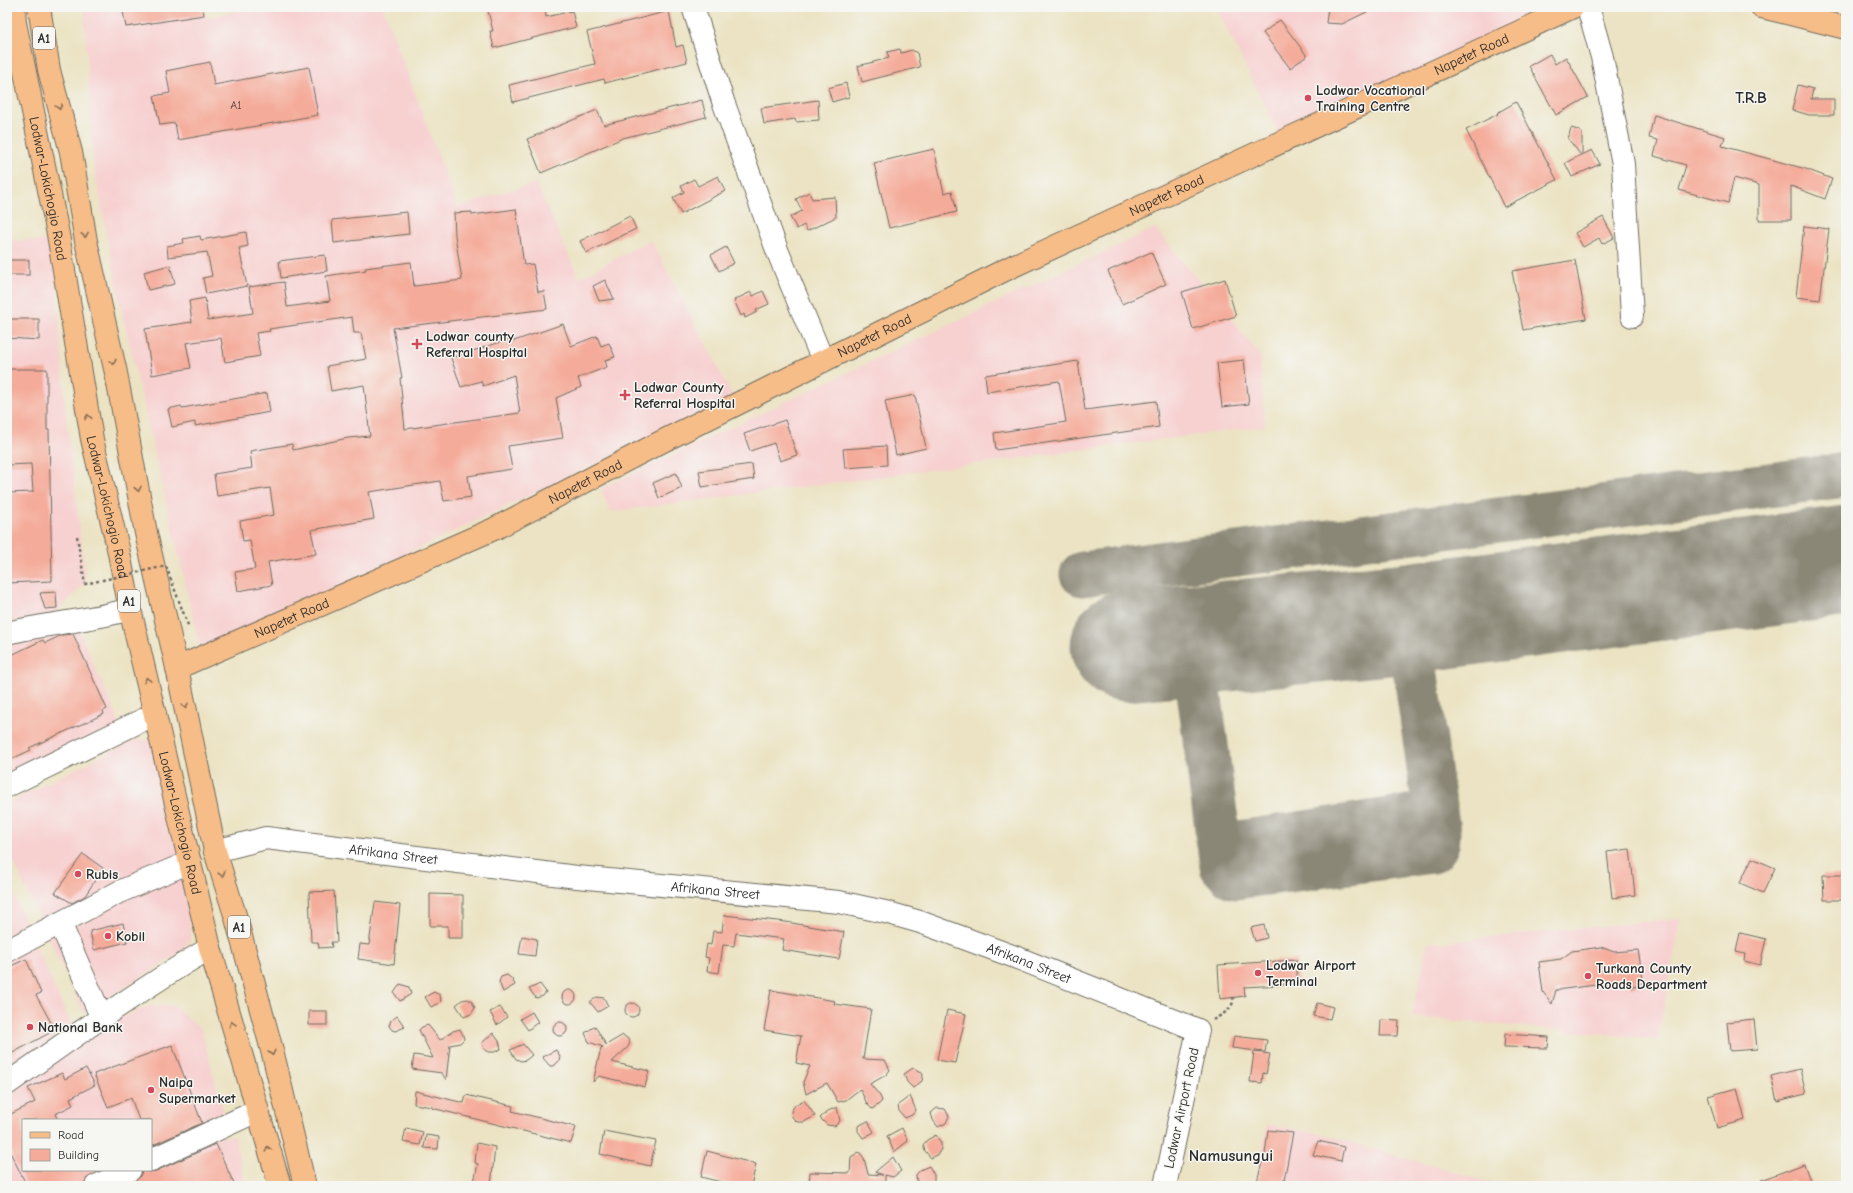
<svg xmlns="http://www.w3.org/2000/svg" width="1853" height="1193" font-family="'Comic Neue',sans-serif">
<rect width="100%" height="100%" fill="#f6f6f2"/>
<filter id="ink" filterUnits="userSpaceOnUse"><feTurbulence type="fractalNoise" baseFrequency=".025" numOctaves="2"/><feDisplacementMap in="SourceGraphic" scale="8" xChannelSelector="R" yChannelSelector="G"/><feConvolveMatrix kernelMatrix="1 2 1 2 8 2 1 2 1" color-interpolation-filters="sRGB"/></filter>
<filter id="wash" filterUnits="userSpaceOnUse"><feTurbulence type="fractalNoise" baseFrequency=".012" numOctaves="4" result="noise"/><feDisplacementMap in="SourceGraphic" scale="16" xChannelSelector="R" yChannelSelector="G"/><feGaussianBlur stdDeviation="0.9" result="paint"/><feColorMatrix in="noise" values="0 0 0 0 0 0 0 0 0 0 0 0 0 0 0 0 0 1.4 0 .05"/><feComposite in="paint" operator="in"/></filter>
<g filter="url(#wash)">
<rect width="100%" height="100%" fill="#ebe3c3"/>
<g fill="#f7d0d0">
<polygon points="84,7 202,7 207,18 253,7 383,7 457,207 536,183 579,278 651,240 734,398 201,652 117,290 93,161"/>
<polygon points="1216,7 1555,7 1279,134"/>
<polygon points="1155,228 1260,354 1265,426 609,512 602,488"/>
<polygon points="7,240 53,241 67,424 86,582 52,616 7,623"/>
<polygon points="79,631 121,726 7,780 7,641 50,632"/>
<polygon points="136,739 153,741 162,751 190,926 190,940 180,953 84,1013 7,848 7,803"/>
<polygon points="7,881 71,1025 7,1073"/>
<polygon points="1681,918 1658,1039 1412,1017 1427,944"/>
<polygon points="172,1005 201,1029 225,1117 151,1155 151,1120 23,1120 23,1170 119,1170 84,1186 7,1186 7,1095 112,1022 149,1006"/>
<polygon points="1267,1125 1317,1133 1502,1186 1256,1186"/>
<polygon points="234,1136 246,1186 104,1186 139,1170 151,1170 209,1138"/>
</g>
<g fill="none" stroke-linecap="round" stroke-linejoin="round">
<g stroke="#8b8777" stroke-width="45">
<polyline points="1082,574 1846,475"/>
<path d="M 1192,639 L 1222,866 L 1230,875 L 1236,877 L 1432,851 C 1438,845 1438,841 1438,832 L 1408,618"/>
<polyline points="1218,838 1228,844 1233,844 1422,815 1435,806"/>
</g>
<polyline stroke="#8b8777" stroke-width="111" points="1126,646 1408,618 1846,561"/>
</g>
<g id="blocks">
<g fill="#f5ab9a">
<polygon points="122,7 203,7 204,15 126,27"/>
<polygon points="487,7 545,7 546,17 572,11 576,27 494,48 490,31 493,31"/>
<polygon points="1328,7 1377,7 1342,24 1326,23"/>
<polygon points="669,11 676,47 683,45 687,62 605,83 604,79 513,102 509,85 595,64 587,32"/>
<polygon points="1280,20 1307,56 1290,68 1263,33"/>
<polygon points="900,49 901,53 912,50 917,53 920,67 862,82 858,66 889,58 887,52"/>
<polygon points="1550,54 1555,64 1566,57 1588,97 1556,115 1529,66"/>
<polygon points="210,62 214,85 309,67 318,115 178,140 175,123 160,125 154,96 170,93 166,71"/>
<polygon points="846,83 849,97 832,102 828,88"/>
<polygon points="1798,85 1813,89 1811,99 1834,99 1834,115 1809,115 1792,110"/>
<polygon points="702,100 706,117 623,138 541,173 527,139 597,110 604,125"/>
<polygon points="818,100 819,120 796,122 795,119 764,124 761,108"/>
<polygon points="1516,102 1557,180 1504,207 1466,130 1498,114 1497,113"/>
<polygon points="1654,115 1725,137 1722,146 1806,169 1832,179 1825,199 1791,186 1791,220 1759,220 1759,185 1734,178 1728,203 1679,190 1686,165 1654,156 1658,140 1649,138"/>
<polygon points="1571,128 1578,130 1582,133 1582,155 1592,150 1600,164 1572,177 1565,163 1581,155 1568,139"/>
<polygon points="934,149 944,193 952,191 957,212 889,228 874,163"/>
<polygon points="718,176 725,191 681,214 673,198 684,192 681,186 694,179 698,186"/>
<polygon points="809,192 812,199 835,197 836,217 807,231 804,225 797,229 790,217 802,211 796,199"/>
<polygon points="516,209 524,265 533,264 538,292 544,291 547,309 393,328 402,378 400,378 405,429 520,413 514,375 483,386 481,381 461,387 451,358 513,338 514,341 563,324 571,346 597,336 601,346 609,343 615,357 605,360 607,367 578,378 581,387 556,398 563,438 508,446 512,469 468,476 471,497 444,501 440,481 369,492 374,519 311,530 316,554 268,562 272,585 238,591 235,572 255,569 250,540 243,541 240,521 274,515 270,488 217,496 214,474 252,468 250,451 292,444 293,450 348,438 370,436 364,385 331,391 327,366 366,359 361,333 354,333 352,317 269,329 270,331 256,333 260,356 225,362 221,338 186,343 191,368 152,375 145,329 192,322 189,301 205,298 208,320 253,313 249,287 284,282 287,307 330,301 326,276 366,270 365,268 411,262 414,286 462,280 455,235 454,213 472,212 472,215"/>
<polygon points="407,212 409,234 334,243 332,220"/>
<polygon points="630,216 636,229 586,253 580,241"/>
<polygon points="1603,217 1614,238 1602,244 1599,238 1583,247 1575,233"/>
<polygon points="1804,226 1829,229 1820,300 1796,297"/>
<polygon points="246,232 248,246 239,248 247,286 206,294 203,278 212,276 207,252 168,257 167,246 184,243 183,239 200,236 201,240"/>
<polygon points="726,247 734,263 719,271 711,255"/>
<polygon points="1151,252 1166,284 1122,304 1108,271"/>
<polygon points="325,255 327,271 281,278 279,261"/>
<rect x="7" y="260" width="22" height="15"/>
<polygon points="1575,260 1586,319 1523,330 1512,271"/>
<polygon points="170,265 175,284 148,290 144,272"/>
<polygon points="1225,279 1236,316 1193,329 1182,292"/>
<polygon points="605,280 614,299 599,301 593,286"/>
<polygon points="763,291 769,304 756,310 757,312 745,318 744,314 741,316 734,300 751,292 753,296"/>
<polygon points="7,319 39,319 39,340 7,338"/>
<polygon points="1244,360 1249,404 1222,407 1217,363"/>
<polygon points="1078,361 1085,410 1156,401 1159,427 996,450 994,433 1066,422 1059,381 987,392 985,375"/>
<polygon points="7,369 47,369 47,430 49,430 52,581 7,583 7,493 33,492 31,464 7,465"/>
<polygon points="267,393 270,412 195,426 195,422 172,427 168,409 181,406 182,408"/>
<polygon points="915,395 926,448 896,455 885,401"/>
<polygon points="785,420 797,455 780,461 774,443 750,451 744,434"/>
<polygon points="886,446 887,465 845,468 843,449"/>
<polygon points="752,464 754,479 702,487 699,471"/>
<polygon points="676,473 682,488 659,498 653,483"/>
<polygon points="56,592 57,608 45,609 40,593"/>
<polygon points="73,634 107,709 103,711 104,714 29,748 31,750 7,761 7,657 43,640 45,643 62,635"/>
<polygon points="1630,849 1635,895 1612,898 1607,852"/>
<polygon points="83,854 103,868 85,896 72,903 55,893"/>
<polygon points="1752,858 1775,868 1763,893 1740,883"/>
<polygon points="1823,875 1846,875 1846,900 1824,900"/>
<polygon points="334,891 337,942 331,942 332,947 319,948 318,942 311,942 309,892"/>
<polygon points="430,894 463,895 463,938 448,938 448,926 430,926"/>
<polygon points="375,902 400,905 394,964 358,959 360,944 369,945"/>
<polygon points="724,915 786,922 844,932 839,959 782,950 784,939 736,933 734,946 723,945 719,973 707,971 709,958 705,957 707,944 711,945 713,931 722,932"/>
<polygon points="123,923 127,942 94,950 90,931"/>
<polygon points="1264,925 1267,938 1255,941 1251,928"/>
<polygon points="1740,933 1766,939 1760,965 1744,961 1745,954 1736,952"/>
<polygon points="522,936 537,939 535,956 519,954"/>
<polygon points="1601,947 1614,952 1638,950 1643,979 1640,986 1631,987 1628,981 1556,990 1552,1004 1543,992 1539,962 1561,959 1572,951"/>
<polygon points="26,959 41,993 36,995 55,1030 7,1056 7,968"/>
<polygon points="1296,960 1298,984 1244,987 1245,996 1220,999 1218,965"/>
<polygon points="507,975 512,979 515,985 503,992 499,982 501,977"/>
<polygon points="400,984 409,987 411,994 400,1001 394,993"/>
<polygon points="540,984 546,992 543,996 536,998 529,989"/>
<polygon points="771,990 835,1001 834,1004 871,1009 863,1059 885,1060 890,1070 886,1075 870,1084 880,1096 882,1101 878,1105 872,1109 867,1104 860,1089 846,1100 838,1102 827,1083 806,1094 803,1082 810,1066 796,1063 801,1036 764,1030"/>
<circle cx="569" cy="997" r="7"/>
<polygon points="434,992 440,995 441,1001 438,1004 431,1007 425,997"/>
<polygon points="597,997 604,998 608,1006 598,1012 590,1002"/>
<polygon points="468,999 472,1002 475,1008 471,1014 464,1017 456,1005 462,1000"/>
<circle cx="632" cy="1010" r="7"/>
<polygon points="1317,1003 1333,1007 1330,1019 1313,1016"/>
<polygon points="500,1007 507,1017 497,1025 490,1012"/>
<polygon points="947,1010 966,1014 955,1063 937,1060"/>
<rect x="309" y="1011" width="18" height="14"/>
<polygon points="532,1012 538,1022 528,1030 520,1019"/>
<polygon points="397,1016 405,1027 395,1031 392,1030 389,1026 391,1021"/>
<polygon points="1754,1019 1757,1049 1730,1051 1727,1022"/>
<polygon points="1381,1020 1399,1021 1398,1036 1380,1036"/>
<circle cx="560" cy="1029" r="7"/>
<polygon points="428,1025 440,1040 453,1031 460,1029 463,1035 464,1039 460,1043 450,1045 446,1080 442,1073 412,1069 414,1055 433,1058 419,1030 422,1027"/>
<polygon points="595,1026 606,1045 623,1035 628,1039 630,1043 628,1047 612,1062 649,1071 645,1087 599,1076 593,1082 601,1048 603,1047 589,1042 585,1033"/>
<polygon points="493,1033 499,1041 501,1049 494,1052 489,1052 484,1049 482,1043"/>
<polygon points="1505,1034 1549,1037 1548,1048 1504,1047"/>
<polygon points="1234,1036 1267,1040 1265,1052 1232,1048"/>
<polygon points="523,1044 532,1055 526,1060 521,1061 516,1059 510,1050"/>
<polygon points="172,1045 202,1123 151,1146 151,1120 139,1120 131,1098 108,1107 94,1074"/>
<polygon points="556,1050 560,1056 559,1061 554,1066 550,1066 542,1057"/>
<polygon points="1254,1052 1270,1054 1266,1074 1263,1073 1262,1083 1250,1082"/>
<polygon points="86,1068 95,1085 70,1098 73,1105 55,1114 58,1120 23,1120 23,1170 101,1170 86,1179 84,1186 27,1186 7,1146 7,1122 11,1120 7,1120 7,1116 35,1102 28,1088 62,1073 65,1079"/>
<polygon points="913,1068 922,1072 923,1076 922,1081 913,1088 907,1082 904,1074"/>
<polygon points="1800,1069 1806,1094 1777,1101 1771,1076"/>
<polygon points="1737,1088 1745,1120 1717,1128 1708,1096"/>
<polygon points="415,1091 464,1103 466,1095 513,1106 512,1111 576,1127 571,1143 432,1108 432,1107 414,1104"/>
<polygon points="910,1096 916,1110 912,1115 905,1118 899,1111 898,1105"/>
<polygon points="804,1100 815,1116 804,1122 797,1122 792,1117 791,1111 795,1105"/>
<polygon points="837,1107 840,1121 835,1126 827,1125 820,1118 828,1111"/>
<polygon points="937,1108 945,1109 949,1116 946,1123 938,1127 933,1120 931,1113"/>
<polygon points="868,1121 874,1132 863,1138 858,1131 858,1126"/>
<polygon points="406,1128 423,1132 420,1145 403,1142"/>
<polygon points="902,1128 908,1141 894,1152 887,1136"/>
<polygon points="1268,1130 1293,1133 1283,1186 1273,1186 1257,1182 1262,1162 1264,1162"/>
<polygon points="604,1131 656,1141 650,1166 600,1154"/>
<polygon points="426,1135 439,1137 438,1149 424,1148"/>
<polygon points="936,1135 941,1143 941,1149 938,1154 931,1158 925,1151 923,1145 927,1140"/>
<polygon points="1318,1141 1344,1147 1341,1161 1313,1155"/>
<polygon points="477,1143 495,1147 491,1186 473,1186 478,1164 475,1163"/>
<polygon points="216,1144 235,1186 125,1186 140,1177 142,1170 149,1172 156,1171"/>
<polygon points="707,1151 756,1164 751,1186 737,1186 701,1177"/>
<polygon points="859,1152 864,1158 868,1174 883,1175 875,1172 893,1157 901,1171 893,1177 885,1175 885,1186 809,1186 810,1172 850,1173 851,1157"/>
<polygon points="1804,1164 1812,1186 1795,1186 1793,1181 1780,1186 1763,1186 1761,1180"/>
<polygon points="929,1166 934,1175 934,1180 929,1186 922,1186 917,1182 916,1175 920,1170"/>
</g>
</g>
</g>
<g filter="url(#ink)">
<use href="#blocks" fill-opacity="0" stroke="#6e6b60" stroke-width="1"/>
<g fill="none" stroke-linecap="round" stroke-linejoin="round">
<defs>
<g id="minor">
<polyline points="693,7 723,101 777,250 823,361"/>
<polyline points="1588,7 1602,57 1623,164 1632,316"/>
<path d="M 7,633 C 48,623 90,621 130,609"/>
<polyline points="7,786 155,714"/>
<path id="s1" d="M 215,851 L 266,838 L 577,877 L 839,902 L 885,912 L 920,922 L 1015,957 L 1198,1030 L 1165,1186"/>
<polyline points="60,923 101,1016"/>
<polyline points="7,951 119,892 190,862"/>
<path d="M 7,1084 C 73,1037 139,990 210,948"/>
<polyline points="151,1160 257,1111"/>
<polyline points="96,1186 130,1170"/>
</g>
<g id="major">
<polyline points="1762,7 1846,28"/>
<path id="s2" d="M 177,668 L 494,529 L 661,442 L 1013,266 L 1573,7"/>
</g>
<g id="highway">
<path id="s3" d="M 14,7 L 15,23 L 58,234 L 92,439 L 118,548 L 130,609 L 210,948 L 280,1186"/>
<polyline points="39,7 49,70 71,152 86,241 116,373 146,533 177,668 215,851 236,918 273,1054 305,1186"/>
</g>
</defs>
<use href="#minor" stroke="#6e6b60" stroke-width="24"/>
<use href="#major" stroke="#6e6b60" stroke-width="24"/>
<use href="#highway" stroke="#6e6b60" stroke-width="24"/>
<path stroke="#6e6b60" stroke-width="2.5" stroke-dasharray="3 3" stroke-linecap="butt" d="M 1213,1020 C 1221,1015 1235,1009 1233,997"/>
<use href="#minor" stroke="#fff" stroke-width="22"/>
<use href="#major" stroke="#f7bd88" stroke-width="22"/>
<use href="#highway" stroke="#f7bd88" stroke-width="22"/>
<polyline stroke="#6e6b60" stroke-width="2.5" stroke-dasharray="3 3" stroke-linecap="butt" points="77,536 85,584 166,566 189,628"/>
</g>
<defs><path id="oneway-chevron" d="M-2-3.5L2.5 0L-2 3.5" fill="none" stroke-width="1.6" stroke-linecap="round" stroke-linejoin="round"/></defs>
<g stroke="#876d55">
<use href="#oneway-chevron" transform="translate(59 107) rotate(75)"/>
<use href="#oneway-chevron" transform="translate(85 235) rotate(80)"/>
<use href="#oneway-chevron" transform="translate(113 362) rotate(77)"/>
<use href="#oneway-chevron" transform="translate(88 417) rotate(-99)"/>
<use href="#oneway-chevron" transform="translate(138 489) rotate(79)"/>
<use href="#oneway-chevron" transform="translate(147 680) rotate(-103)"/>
<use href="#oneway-chevron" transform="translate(185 706) rotate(78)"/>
<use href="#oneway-chevron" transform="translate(222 874) rotate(72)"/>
<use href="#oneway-chevron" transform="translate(232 1024) rotate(-106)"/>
<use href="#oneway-chevron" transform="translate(272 1053) rotate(76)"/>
<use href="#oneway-chevron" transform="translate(268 1149) rotate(-107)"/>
</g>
</g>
<g fill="#d1495b" stroke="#f6f6f2" stroke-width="1.5">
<circle cx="1308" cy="98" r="4"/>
<path d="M415 338h4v4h4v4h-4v4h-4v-4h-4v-4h4z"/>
<path d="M623 389h4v4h4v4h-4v4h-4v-4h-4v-4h4z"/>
<circle cx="78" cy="874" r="4"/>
<circle cx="108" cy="936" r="4"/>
<circle cx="1258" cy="973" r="4"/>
<circle cx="1588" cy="976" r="4"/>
<circle cx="30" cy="1027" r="4"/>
<circle cx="151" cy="1090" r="4"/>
</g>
<g text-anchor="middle" stroke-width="3" stroke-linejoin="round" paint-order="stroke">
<g font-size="12" fill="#5e4b47">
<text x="236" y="109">A1</text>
</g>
<g fill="#f6f6f2" stroke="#686867" stroke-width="1">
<rect x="33" y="27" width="22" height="22" rx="3"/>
<rect x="118" y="590" width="22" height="22" rx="3"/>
<rect x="228" y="916" width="22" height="22" rx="3"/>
</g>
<g font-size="13" font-weight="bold" fill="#2b2b2b">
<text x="44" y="43">A1</text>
<text x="129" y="606">A1</text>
<text x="239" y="932">A1</text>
</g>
<g font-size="14" fill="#2b2b2b" stroke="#f6f6f2">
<text dy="5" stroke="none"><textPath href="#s2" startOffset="1433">Napetet Road</textPath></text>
<text dy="5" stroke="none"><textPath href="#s3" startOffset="185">Lodwar-Lokichogio Road</textPath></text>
<text dy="5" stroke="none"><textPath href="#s2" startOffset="1097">Napetet Road</textPath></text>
<text dy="5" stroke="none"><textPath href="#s2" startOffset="773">Napetet Road</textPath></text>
<text dy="5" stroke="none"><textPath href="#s2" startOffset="449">Napetet Road</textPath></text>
<text dy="5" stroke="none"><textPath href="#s3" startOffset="509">Lodwar-Lokichogio Road</textPath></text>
<text dy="5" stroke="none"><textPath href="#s2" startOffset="125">Napetet Road</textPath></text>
<text dy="5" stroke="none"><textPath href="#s3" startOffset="833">Lodwar-Lokichogio Road</textPath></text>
<text dy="5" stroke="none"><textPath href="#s1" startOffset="181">Afrikana Street</textPath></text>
<text dy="5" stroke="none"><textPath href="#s1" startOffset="505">Afrikana Street</textPath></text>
<text dy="5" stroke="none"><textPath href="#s1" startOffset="829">Afrikana Street</textPath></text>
<text transform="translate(1181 1108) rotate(-78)" y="5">Lodwar Airport Road</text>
</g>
<g font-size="14" font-weight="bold" fill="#2b2b2b" stroke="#f6f6f2" text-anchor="start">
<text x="1316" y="95">Lodwar Vocational<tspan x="1316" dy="16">Training Centre</tspan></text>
<text x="426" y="341">Lodwar county<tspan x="426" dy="16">Referral Hospital</tspan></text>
<text x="634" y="392">Lodwar County<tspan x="634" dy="16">Referral Hospital</tspan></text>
<text x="86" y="879">Rubis</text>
<text x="116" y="941">Kobil</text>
<text x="1266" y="970">Lodwar Airport<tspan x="1266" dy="16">Terminal</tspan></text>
<text x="1596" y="973">Turkana County<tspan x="1596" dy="16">Roads Department</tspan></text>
<text x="38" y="1032">National Bank</text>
<text x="159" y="1087">Naipa<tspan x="159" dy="16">Supermarket</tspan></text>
</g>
<g font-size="16" font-weight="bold" fill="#2b2b2b" stroke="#f6f6f2">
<text x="1751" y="103">T.R.B</text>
<text x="1231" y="1161">Namusungui</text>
</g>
</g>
<rect width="1853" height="1193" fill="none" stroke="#f6f6f2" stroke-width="24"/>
<rect x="22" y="1119" width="130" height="52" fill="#f6f6f2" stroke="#a5a5a2"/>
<rect x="30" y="1132" width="20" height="6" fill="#f7bd88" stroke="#a5a5a2"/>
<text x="58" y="1139" font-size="12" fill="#2b2b2b">Road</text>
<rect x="30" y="1149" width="20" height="12" fill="#f5ab9a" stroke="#a5a5a2"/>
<text x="58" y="1159" font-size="12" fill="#2b2b2b">Building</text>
</svg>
